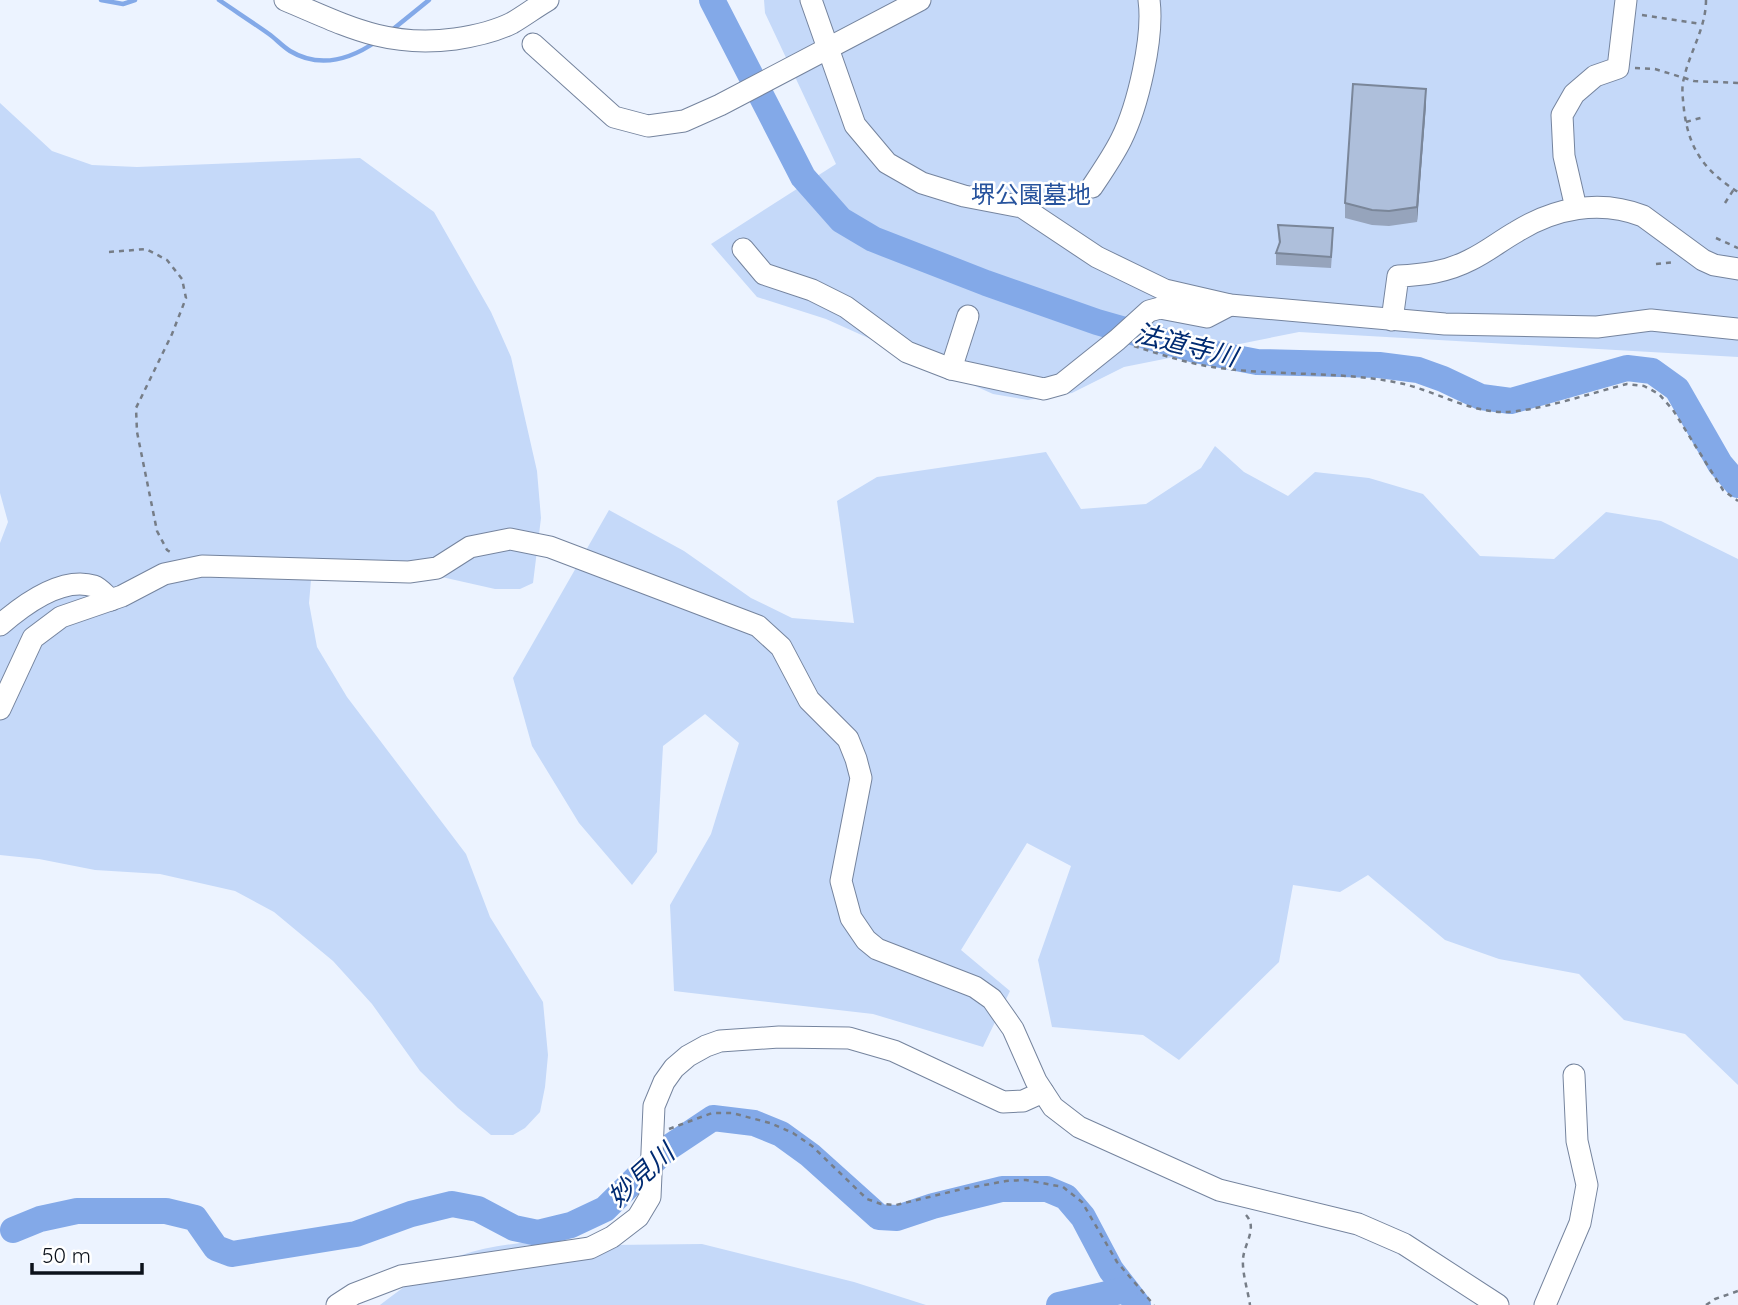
<svg xmlns="http://www.w3.org/2000/svg" width="1738" height="1305" font-family="Quicksand,'Noto Sans JP',sans-serif">
<rect width="100%" height="100%" fill="#ecf3ff"/>
<g fill="#c5d9f9">
<polygon points="764,0 1738,0 1738,357 1299,332 1124,367 1072,393 1028,400 993,394 826,319 757,297 711,244 836,164 765,13"/>
<polygon points="0,103 52,151 92,165 137,167 360,158 434,212 491,312 511,357 537,471 541,518 533,583 520,589 495,589 424,573 311,580 309,603 317,647 347,697 466,854 490,917 543,1002 548,1055 545,1087 540,1112 525,1128 513,1135 491,1135 458,1108 420,1071 372,1004 333,961 274,912 235,891 160,874 95,870 39,859 0,855 0,543 8,522 0,493"/>
<polygon points="1215,446 1244,472 1288,496 1315,472 1369,478 1423,494 1480,556 1554,559 1606,512 1661,521 1738,559 1738,1085 1685,1034 1624,1020 1579,974 1499,959 1445,940 1368,875 1340,892 1293,885 1279,962 1179,1060 1143,1035 1052,1027 1038,960 1071,866 1027,843 961,950 1010,991 983,1047 873,1014 674,991 670,905 711,834 739,743 705,714 663,746 657,852 632,885 579,823 532,746 513,678 609,510 684,551 751,598 792,618 854,623 837,501 877,477 1046,452 1081,509 1146,504 1201,468"/>
<path d="M 557,1238 L 611,1245 L 702,1244 L 854,1282 L 926,1305 L 380,1305 C 404,1287 430,1266 459,1256 C 490,1245 524,1243 557,1238 Z"/>
</g>
<g fill="none" stroke-linecap="round" stroke-linejoin="round">
<g stroke="#83a9e8" stroke-width="4.5">
<polyline points="101,0 123,4 135,0"/>
<path d="M 219,0 C 235,11 252,22 269,34 C 276,39 282,46 290,51 C 320,69 351,59 377,41"/>
<polyline points="392,30 429,0"/>
</g>
<g stroke="#83a9e8" stroke-width="26">
<polyline points="712,0 803,177 841,220 873,239 986,283 1097,322 1195,350 1257,362 1379,365 1418,370 1443,379 1481,397 1511,401 1627,368 1652,371 1677,389 1720,464 1738,485"/>
<polyline points="13,1230 40,1219 77,1211 166,1211 195,1218 216,1248 232,1254 356,1234 411,1214 452,1204 478,1209 514,1228 538,1233 571,1225 605,1209 665,1150 713,1118 754,1123 781,1134 810,1155 879,1217 897,1218 933,1206 1002,1189 1047,1189 1066,1197 1083,1217 1111,1270 1138,1305"/>
<polyline points="1059,1305 1125,1290"/>
</g>
<defs>
<g id="minor">
<path d="M 285,0 C 347,26 386,48 455,39 C 475,36 494,32 512,23 C 524,16 536,7 548,0"/>
<polyline points="811,0 855,125 887,163 922,183 964,196 1022,207 1097,257 1165,290 1230,305 1445,324 1597,327 1651,320 1738,329"/>
<polyline points="533,44 614,117 648,126 684,121 720,105 920,0"/>
<path d="M 1092,187 C 1102,172 1113,156 1121,140 C 1138,106 1154,37 1149,0"/>
<polyline points="1576,208 1564,156 1562,115 1574,94 1595,76 1618,68 1626,0"/>
<polyline points="743,249 764,274 812,290 846,307 907,352 951,369 1044,389 1062,384 1117,340 1149,311 1160,308 1207,317 1230,305"/>
<path d="M 1392,320 L 1398,276 C 1423,275 1447,272 1470,260 C 1487,252 1500,241 1516,232 C 1554,208 1600,199 1643,216 L 1703,260 L 1714,265 L 1738,269"/>
<polyline points="951,369 968,316"/>
<path d="M 0,625 C 23,605 62,576 94,586 C 100,588 106,596 111,600"/>
<polyline points="0,709 33,638 61,617 122,596 164,574 202,566 409,572 437,568 470,547 510,539 550,547 758,626 781,647 809,700 848,739 856,759 861,778 841,881 851,918 866,940 877,949 975,987 992,999 1013,1029 1036,1081 1053,1107 1079,1127 1219,1190 1358,1224 1404,1244 1498,1305"/>
<polyline points="337,1305 354,1294 401,1276 590,1248 612,1237 638,1217 650,1197 654,1106 664,1082 674,1068 688,1056 706,1046 720,1041 779,1037 849,1038 894,1051 1003,1102 1023,1101 1043,1092"/>
<polyline points="1545,1305 1580,1223 1587,1185 1577,1141 1574,1075"/>
</g>
</defs>
<use href="#minor" stroke="#75849e" stroke-width="23"/>
<g stroke="#767d87" stroke-width="2.5" stroke-dasharray="5 5" stroke-linecap="butt">
<path d="M 1706,0 C 1706,28 1690,51 1684,78 C 1681,88 1683,99 1684,110 C 1689,150 1705,171 1738,192"/>
<polyline points="1642,15 1701,24"/>
<polyline points="1635,68 1655,69 1694,81 1738,83"/>
<polyline points="1686,122 1704,117"/>
<polyline points="1725,203 1734,189"/>
<polyline points="1716,238 1738,248"/>
<polyline points="109,252 146,249 167,260 182,279 186,298 172,334 136,408 137,432 157,531 167,550 172,553"/>
<polyline points="1656,264 1675,262"/>
<path d="M 1134,346 C 1165,356 1196,366 1228,369 C 1286,376 1347,371 1404,384 C 1436,392 1468,411 1502,412 C 1536,412 1591,393 1627,384 L 1644,386 L 1659,394 L 1673,410 L 1723,490 L 1738,501"/>
<polyline points="669,1129 712,1113 732,1113 770,1123 793,1133 812,1146 867,1199 881,1204 896,1205 958,1190 1006,1181 1026,1180 1063,1187 1082,1202 1117,1262 1154,1305"/>
<path d="M 1246,1215 C 1258,1228 1244,1244 1243,1259 C 1242,1273 1248,1291 1250,1305"/>
<polyline points="1706,1305 1715,1299 1738,1291"/>
</g>
<use href="#minor" stroke="#fff" stroke-width="21"/>
</g>
<g fill="#96a4bc">
<polygon points="1426,105 1417,222 1389,226 1372,225 1345,218 1345,203"/>
<polygon points="1278,225 1333,240 1331,268 1276,265 1276,253 1279,245"/>
</g>
<polygon fill="#7a8699" points="1426,89 1426,105 1417,222 1417,207"/>
<g fill="#aebfdb" stroke="#7a8699" stroke-width="2">
<polygon points="1353,84 1426,89 1417,207 1389,211 1372,210 1345,203"/>
<polygon points="1278,225 1333,228 1331,257 1276,253 1280,242"/>
</g>
<g text-anchor="middle" stroke-width="5" stroke-linejoin="round" paint-order="stroke">
<g font-size="24" fill="#27539d" stroke="#fff">
<text x="1031" y="203">堺公園墓地</text>
</g>
<g font-size="26" font-style="italic" fill="#012b72" stroke="#fff">
<text transform="translate(1186 345) rotate(14)" y="9">法道寺川</text>
<text transform="translate(641 1175) rotate(-42)" y="9">妙見川</text>
</g>
</g>
<path d="M32 1263v10h110v-10" fill="none" stroke="#0c121b" stroke-width="3.5"/>
<text x="42" y="1263" font-size="21" fill="#0c121b" stroke="#ffffff" stroke-width="5" paint-order="stroke">50 m</text>
</svg>
